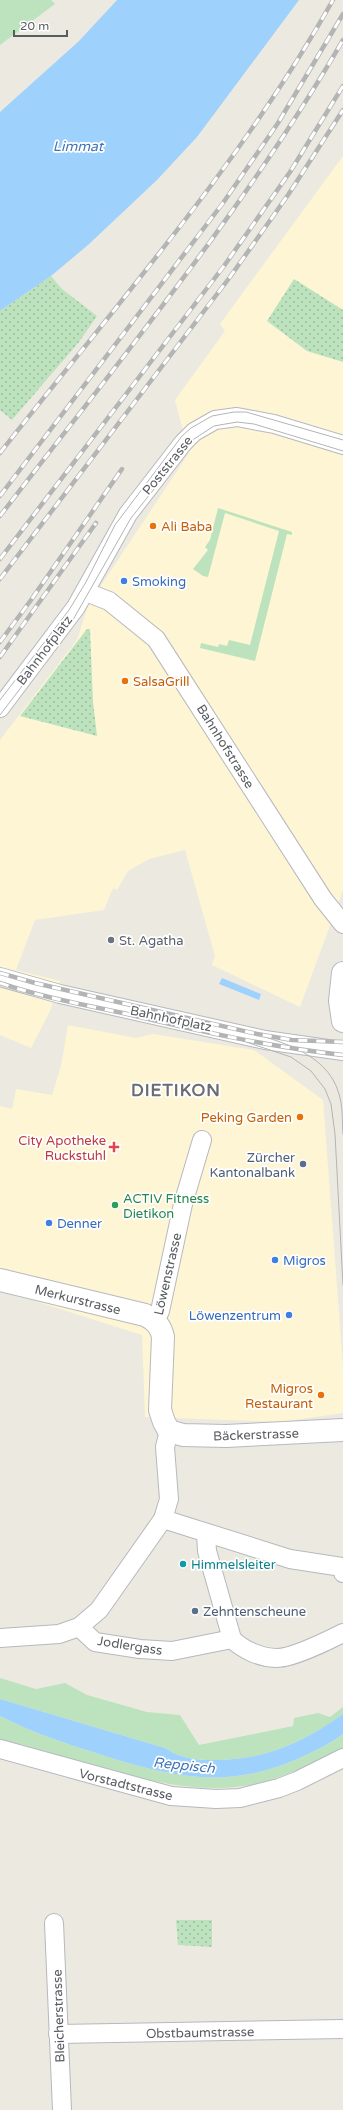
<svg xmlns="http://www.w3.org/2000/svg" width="343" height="2110" font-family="'Varela Round',sans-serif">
<defs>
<pattern id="park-dots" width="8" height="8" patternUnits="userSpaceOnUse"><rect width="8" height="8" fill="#bde3be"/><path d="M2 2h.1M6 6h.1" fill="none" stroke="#9dbb9e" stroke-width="1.8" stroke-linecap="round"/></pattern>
</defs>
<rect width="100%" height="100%" fill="#eceae0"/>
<g fill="#fdf5d4">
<polygon points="343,156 343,890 300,1007 212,965 215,956 185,850 149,859 128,871 117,890 113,888 104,910 35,920 16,970 60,981 50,1011 31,1048 0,1035 0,740 77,640 88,605 189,453 175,400 225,331 220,324"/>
<polygon points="68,1025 136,1038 153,1034 254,1050 323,1100 343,1366 343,1413 281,1422 145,1417 142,1335 0,1290 0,1106 12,1109 16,1089 52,1095 61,1066"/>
</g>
<g fill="#bde3be">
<polygon points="0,0 51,0 55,4 0,45"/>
<polygon points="218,508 292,532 292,535 287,534 255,661 200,648 201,643 218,647 219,644 227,646 229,640 250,645 279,531 225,513 208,577 203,576 193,569 208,550 205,547 210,540"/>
<path d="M 0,1678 L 36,1689 L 65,1683 L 87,1695 L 147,1712 L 180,1715 L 199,1745 L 293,1726 L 294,1718 L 318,1713 L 330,1717 L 343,1707 L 343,1714 C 303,1742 268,1759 218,1760 C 196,1760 184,1760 165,1748 L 0,1699 Z"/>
<path d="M 0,1716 C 33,1733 67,1744 102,1755 C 172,1777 225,1790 295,1760 C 311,1753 328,1745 343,1734 L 343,1748 C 315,1762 286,1777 256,1784 C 191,1797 129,1775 67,1758 L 66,1760 L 50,1756 L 50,1753 L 43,1750 L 42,1753 L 30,1750 L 30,1747 L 21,1744 L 20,1747 L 0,1740 Z"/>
</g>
<g fill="url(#park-dots)">
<polygon points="51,276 62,289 97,316 79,342 12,420 0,410 0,311"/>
<polygon points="294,279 343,310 343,362 307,351 267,321"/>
<polygon points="87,629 90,629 93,702 97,736 20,716"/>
<polygon points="176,1920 212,1920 212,1947 178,1945"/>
</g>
<g fill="#9fd1fd">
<polygon points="117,0 299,0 197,137 157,180 88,245 51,276 0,311 0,112 79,41"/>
<polygon points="222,978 261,994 259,1000 219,984"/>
<path d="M 0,1699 L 165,1748 C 184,1760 196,1760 218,1760 C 268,1759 303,1742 343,1714 L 343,1734 C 328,1745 311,1753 295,1760 C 225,1790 172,1777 102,1755 C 67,1744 33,1733 0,1716 Z"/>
</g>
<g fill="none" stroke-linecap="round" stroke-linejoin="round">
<defs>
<g id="street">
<polyline points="86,592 109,601 156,639 323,899 343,924"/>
<polyline points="0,708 76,607 128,514 183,443 194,432 215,420 237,417 274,424 343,445"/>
<polyline points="0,977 60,994 265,1040 343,1051"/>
<polyline points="155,1321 160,1311 183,1204 202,1140"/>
<polyline points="163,1519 290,1559 342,1567 343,1573"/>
<path d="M 206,1533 L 207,1551 L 232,1639 C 243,1650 261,1658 277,1658 C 293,1658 327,1641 343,1633"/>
<polyline points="79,1627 95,1642 140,1649 172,1651 232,1639"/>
<polyline points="0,1638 59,1634 79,1627 99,1610 163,1519 169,1499 165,1447 169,1431"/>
<polyline points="0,1749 171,1796 216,1799 240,1798 279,1788 297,1781 343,1758"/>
<polyline points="54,1923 62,2110"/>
<polyline points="58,2034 343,2029"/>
</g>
<g id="secondary">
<polyline points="343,973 340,1001 343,1021"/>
<path d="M 0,1280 L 145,1315 C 155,1320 161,1326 163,1337 L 160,1410 L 164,1422 L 169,1431 L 183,1435 L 226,1436 L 343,1430"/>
</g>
</defs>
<use href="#street" stroke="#b6b8bd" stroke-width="20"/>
<use href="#secondary" stroke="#b6b9bf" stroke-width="24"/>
<use href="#street" stroke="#fff" stroke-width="18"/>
<use href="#secondary" stroke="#fff" stroke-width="22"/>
<g stroke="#b3b4b4" stroke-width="1">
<polyline points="0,700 69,610 86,582 115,525 182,436 191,428 212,416 234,412 246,412 343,440"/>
<polyline points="0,715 74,618 131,518 194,439 214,426 237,422 254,424 343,451"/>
<path d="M 233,1028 C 272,1039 327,1050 339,1094 C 343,1107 342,1120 343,1134"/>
<polyline points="234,1038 291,1057 311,1071 325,1089 331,1104 335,1134 343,1285"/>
</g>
<defs>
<g id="rail">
<path d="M 0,453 C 115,306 241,164 333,0"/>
<polyline points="0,496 223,203 278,123 343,14"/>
<path d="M 0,516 C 119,361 245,209 343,40"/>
<polyline points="0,559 224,266 290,172 343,86"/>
<polyline points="0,579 230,277 288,195 343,110"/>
<polyline points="0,642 31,600 122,469"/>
<polyline points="0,657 96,523"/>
<polyline points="0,973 35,983 257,1034 292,1040 343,1042"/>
<path d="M 0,983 C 41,997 85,1005 127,1014 C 199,1031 270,1047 343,1055"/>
</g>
</defs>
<use href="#rail" stroke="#b3b4b4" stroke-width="4.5"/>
<use href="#rail" stroke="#fff" stroke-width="3" stroke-dasharray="9" stroke-linecap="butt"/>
</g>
<g fill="#e8710a" stroke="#fff" stroke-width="1.5">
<circle cx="153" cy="526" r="4"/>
<circle cx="125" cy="681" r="4"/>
<circle cx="300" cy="1117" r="4"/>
<circle cx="321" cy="1395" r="4"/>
</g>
<g fill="#3f7fe0" stroke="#fff" stroke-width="1.5">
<circle cx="124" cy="581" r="4"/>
<circle cx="49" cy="1223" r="4"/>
<circle cx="275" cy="1260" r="4"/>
<circle cx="289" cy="1315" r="4"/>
</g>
<circle fill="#6b7280" stroke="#fff" stroke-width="1.5" cx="111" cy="940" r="4"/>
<path fill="#e0444e" stroke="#fff" stroke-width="1.5" d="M112 1141h4v4h4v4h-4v4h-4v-4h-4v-4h4z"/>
<g fill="#5c6f8a" stroke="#fff" stroke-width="1.5">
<circle cx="303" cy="1164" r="4"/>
<circle cx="195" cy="1611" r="4"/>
</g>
<circle fill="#2e9e5b" stroke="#fff" stroke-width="1.5" cx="115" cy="1205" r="4"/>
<circle fill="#0f9aa8" stroke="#fff" stroke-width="1.5" cx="183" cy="1564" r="4"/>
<g text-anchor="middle" stroke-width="3.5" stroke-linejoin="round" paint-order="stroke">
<g font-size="13" fill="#595c61" stroke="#fff">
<text transform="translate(167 465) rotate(-51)" y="5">Poststrasse</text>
<text transform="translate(44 650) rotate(-53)" y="5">Bahnhofplatz</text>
<text transform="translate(226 746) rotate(58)" y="5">Bahnhofstrasse</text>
<text transform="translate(171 1018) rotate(12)" y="5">Bahnhofplatz</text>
<text transform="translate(167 1274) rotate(-77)" y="5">Löwenstrasse</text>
<text transform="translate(78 1299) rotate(14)" y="5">Merkurstrasse</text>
<text transform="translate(256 1434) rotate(-2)" y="5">Bäckerstrasse</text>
<text transform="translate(130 1645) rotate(9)" y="5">Jodlergass</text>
<text transform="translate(126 1784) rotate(14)" y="5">Vorstadtstrasse</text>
<text transform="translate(58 2016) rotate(-92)" y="5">Bleicherstrasse</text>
<text transform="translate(200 2032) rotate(-1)" y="5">Obstbaumstrasse</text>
</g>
<g font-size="13" fill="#c56008" stroke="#fff" text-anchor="start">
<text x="161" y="531">Ali Baba</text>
<text x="133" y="686">SalsaGrill</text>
<text x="292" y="1122" text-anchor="end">Peking Garden</text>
<text x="313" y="1393" text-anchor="end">Migros<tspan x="313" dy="15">Restaurant</tspan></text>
</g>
<g font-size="13" fill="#366cbe" stroke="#fff" text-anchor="start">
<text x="132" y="586">Smoking</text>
<text x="57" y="1228">Denner</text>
<text x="283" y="1265">Migros</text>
<text x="281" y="1320" text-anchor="end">Löwenzentrum</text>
</g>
<g font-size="13" fill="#5b616d" stroke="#fff" text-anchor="start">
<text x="119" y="945">St. Agatha</text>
</g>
<g font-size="13" fill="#be3a42" stroke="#fff" text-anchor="end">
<text x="106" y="1145">City Apotheke<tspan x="106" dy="15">Ruckstuhl</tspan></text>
</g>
<g font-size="13" fill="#4e5e75" stroke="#fff" text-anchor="end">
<text x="295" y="1162">Zürcher<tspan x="295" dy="15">Kantonalbank</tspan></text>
<text x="203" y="1616" text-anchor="start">Zehntenscheune</text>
</g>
<g font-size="13" fill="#27864d" stroke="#fff" text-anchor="start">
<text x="123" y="1203">ACTIV Fitness<tspan x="123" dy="15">Dietikon</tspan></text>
</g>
<g font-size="13" fill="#0d838f" stroke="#fff" text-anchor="start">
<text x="191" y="1569">Himmelsleiter</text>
</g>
<g font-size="14" font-style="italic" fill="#4076b6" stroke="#fff">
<text x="78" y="151">Limmat</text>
<text transform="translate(184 1765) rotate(6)" y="5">Reppisch</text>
</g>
<g font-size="17" font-weight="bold" letter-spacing="1" fill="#6a6e73" stroke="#fff">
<text x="176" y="1096">DIETIKON</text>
</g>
</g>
<path d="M14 30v6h53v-6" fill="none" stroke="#595c61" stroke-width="2"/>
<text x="20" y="30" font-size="12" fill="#595c61" stroke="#ffffff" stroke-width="3" paint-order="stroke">20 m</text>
</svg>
